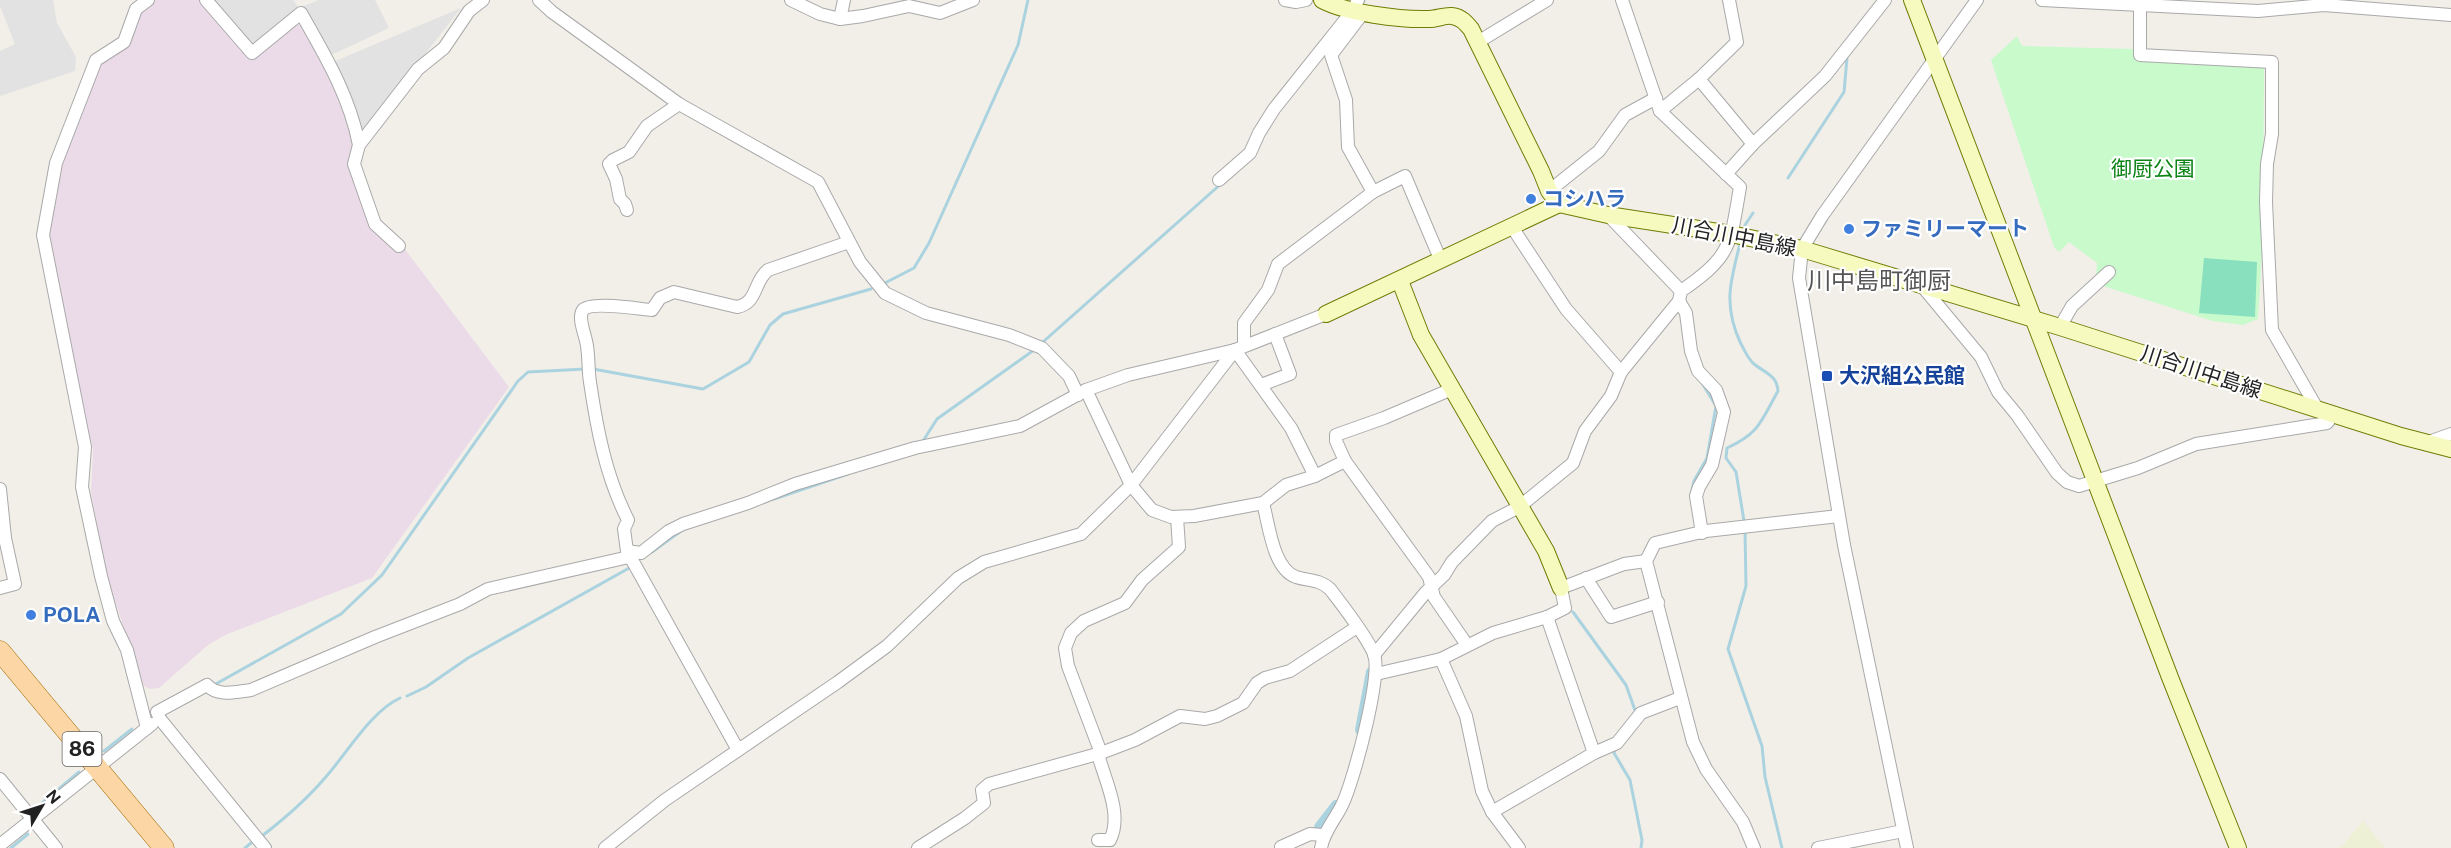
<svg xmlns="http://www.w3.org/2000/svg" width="2451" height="848" font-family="'Public Sans','Noto Sans JP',sans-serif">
<rect width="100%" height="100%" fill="#f2efe9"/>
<polygon fill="#ebdbe8" points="153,0 202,0 252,59 296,24 302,26 330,72 358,143 352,164 374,224 404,248 509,387 372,578 225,635 208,645 159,688 150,689 144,686 107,578 91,492 93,450 81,400 48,227 60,164 91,83 102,61 129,46 138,13"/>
<polygon fill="#eef0d5" points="2363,821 2385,848 2339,848 2344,844"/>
<polygon fill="#c8facc" points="2017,36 2022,46 2133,49 2135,58 2264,66 2263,235 2258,319 2243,325 2213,321 2103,286 2096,278 2097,263 2069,242 2059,252 2054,247 1991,60"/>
<polygon fill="#88e0be" points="2204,258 2257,262 2255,317 2199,313"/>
<g fill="#e2e2e2">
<polygon points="0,0 53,0 57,23 76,57 75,71 0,96 0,51 15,44 0,6"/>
<polygon points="210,0 293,0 299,8 250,49"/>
<polygon points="319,0 375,0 389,28 327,57 301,7"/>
<polygon points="461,8 361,136 333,62"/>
</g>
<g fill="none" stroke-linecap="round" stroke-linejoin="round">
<g stroke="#aad3df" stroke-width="3">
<polyline points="1364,1 1364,0"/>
<polyline points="1788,178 1844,92 1847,58"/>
<polyline points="1745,225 1753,213"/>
<path d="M 1740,244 C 1730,282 1723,306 1741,344 C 1745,351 1748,359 1754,364 C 1765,373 1777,375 1778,391 C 1761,421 1760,433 1727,448 L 1726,458 L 1736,472 L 1744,521"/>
<polyline points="883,284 914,268 929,243 1018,45 1028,0"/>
<polyline points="1044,341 1222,183"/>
<polyline points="593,369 703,389 749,362 770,325 783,314 871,289"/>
<polyline points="923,441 937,419 1034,350"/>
<polyline points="1691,494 1694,481 1707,458 1716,406 1702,383"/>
<polyline points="774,499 848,474"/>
<polyline points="1745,530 1746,586 1728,649 1762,746 1765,777 1782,848"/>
<polyline points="652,552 681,531"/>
<polyline points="1573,612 1626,685 1636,713"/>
<polyline points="214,685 341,614 382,575 518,381 528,372 585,369"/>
<polyline points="407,696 426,687 468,658 631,567"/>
<polyline points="1615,748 1614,753 1630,780 1642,840 1641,848"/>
<polyline points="104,751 132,729"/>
<polyline points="35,809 79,772"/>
<path d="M 262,836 C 284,819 306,800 324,779 C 346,755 370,712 400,698"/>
<polyline points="11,848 28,834"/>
<polyline points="245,848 251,843"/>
</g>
<g stroke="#aad3df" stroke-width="10">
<polyline points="1360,730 1371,672"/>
<polyline points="1319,827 1336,805"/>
</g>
<defs>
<g id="street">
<path d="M 206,0 L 252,53 L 301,13 C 325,55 350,97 359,145"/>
<polyline points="539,0 552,12 679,104 818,182 860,262 885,293 926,313 1009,335 1042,348 1069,376 1078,395"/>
<polyline points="791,0 820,14 840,19 863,16 909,6 940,13 973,0"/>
<polyline points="1285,0 1296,2 1306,0"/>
<polyline points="2042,0 2258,11 2324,5 2451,15"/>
<polyline points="2140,6 2140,55 2272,62 2272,134 2267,164 2266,202 2272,330 2318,410"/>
<polyline points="1363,13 1331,55 1346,100 1348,147 1373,192"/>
<polyline points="840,19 844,0"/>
<polyline points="1478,42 1547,0"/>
<polyline points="1699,79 1753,144"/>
<polyline points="1660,111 1699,79 1737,42 1729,0"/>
<polyline points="1726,174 1753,144 1825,76 1885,0"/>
<polyline points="1219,180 1250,153 1259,133 1274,109 1353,10 1358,0"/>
<polyline points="1549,191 1599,151 1625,115 1656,98"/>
<polyline points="627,210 625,204 620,199 616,179 609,164 613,160 629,152 647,126 679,104"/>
<polyline points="1608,215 1681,291"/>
<polyline points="1512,227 1566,309 1621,372"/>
<polyline points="399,246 375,224 354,164 359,145 418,69 444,48 469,11 483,0"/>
<polyline points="1922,286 1981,357 1998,392 2017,415 2057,473 2067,482 2079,486 2138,468 2196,444 2327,423 2333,415"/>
<polyline points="1679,301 1686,313 1691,351 1698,371 1716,390 1724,412 1712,465 1699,487 1696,496 1702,533"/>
<polyline points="2060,327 2072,306 2109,272"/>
<polyline points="1244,345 1244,323 1268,290 1278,264 1373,192 1405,176 1441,261"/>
<polyline points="1235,350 1291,428 1315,476"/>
<polyline points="1261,385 1290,374 1275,334"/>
<polyline points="1452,389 1384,418 1336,435 1336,441 1345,461 1429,577 1434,597 1467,645"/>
<polyline points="1086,390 1131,485 1152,510 1171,517 1194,516 1263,503 1286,485 1315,476 1345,461"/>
<polyline points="2426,443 2451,434"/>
<polyline points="0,489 5,538"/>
<path d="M 1263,503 C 1269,525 1273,569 1296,577 C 1309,581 1319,579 1330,589 C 1343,606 1366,635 1374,654 C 1382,676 1354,779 1343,803 C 1336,819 1324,830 1321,848"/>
<polyline points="0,532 5,538 15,584 0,588"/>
<path d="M 627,551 L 624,529 L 628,520 C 606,477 597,430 590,382 C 588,370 589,358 587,346 C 586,336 577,318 583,310 C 591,301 639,309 652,310 L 660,298 L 674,292 L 737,307 C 758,303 753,282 768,270 L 849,242"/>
<polyline points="1586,578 1611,617 1658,602"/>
<polyline points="1547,617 1594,753"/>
<path d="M 1374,655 L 1426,592 L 1444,575 L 1452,562 L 1492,521 L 1519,507 L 1573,463 L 1585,431 L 1611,396 L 1621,372 L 1679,301 L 1681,291 C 1732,256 1730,245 1740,187 L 1660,111 L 1622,0"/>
<polyline points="1441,659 1466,716 1482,791 1492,812"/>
<polyline points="1376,674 1441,659 1493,633 1547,617 1565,608 1561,588 1624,564 1646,561"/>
<polyline points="147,728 127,650 113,621 101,576 82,487 85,447 43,235 56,163 96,60 124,42 136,9 148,0"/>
<polyline points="738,750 627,551 641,553 669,531 683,524 748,503 795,484 915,448 1020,426 1086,390 1128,375 1235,350 1326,314"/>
<polyline points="1101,753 1068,666 1065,648 1071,633 1084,621 1125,603 1142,580 1179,547 1177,517"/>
<path d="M 1098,754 C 1105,781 1123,814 1110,840 L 1098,840"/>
<polyline points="0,779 56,848"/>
<polyline points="0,845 152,724"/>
<polyline points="1281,847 1310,834 1323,835"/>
<path d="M 265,848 L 160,719 L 157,712 L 207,685 C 218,697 235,692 251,690 L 375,637 L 460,604 L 488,589 L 629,557"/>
<polyline points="605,848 665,800 838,682 887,646 958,578 984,562 1081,534 1131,485 1235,350"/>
<polyline points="918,848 965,818 984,803 982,790 989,784 1101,753 1135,740 1180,716 1205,719 1217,716 1243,703 1257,683 1265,678 1290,671 1357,627"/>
<polyline points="1519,848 1492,812 1594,753 1617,743 1641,713 1680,698"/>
<polyline points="1754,848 1743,822 1706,769 1693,742 1646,561 1655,543 1706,531 1839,516"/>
<polyline points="1818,848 1903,831"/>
<polyline points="1907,848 1844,545 1799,278 1802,249 1822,216 1977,0"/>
</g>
<g id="secondary">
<path d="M 1322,0 C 1346,13 1401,20 1429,19 C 1437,19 1445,15 1452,16 C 1461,17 1466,23 1471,29 L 1541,171 L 1549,191 L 1559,204 L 1608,215 L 1731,234 L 1802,249 L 2060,327 L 2401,436 L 2451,449"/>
<polyline points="1912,0 2171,680 2238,848"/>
<polyline points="1400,281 1421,335 1546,551 1561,588"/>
<polyline points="1326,314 1559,204"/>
</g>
<polyline id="primary" points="0,651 164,848"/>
</defs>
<use href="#street" stroke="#a9a9a9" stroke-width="14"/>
<use href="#secondary" stroke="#707d05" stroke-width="18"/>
<use href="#primary" stroke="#a06b00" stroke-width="21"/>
<use href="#street" stroke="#fff" stroke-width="12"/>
<use href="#secondary" stroke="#f7fabf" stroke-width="16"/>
<use href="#primary" stroke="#fcd6a4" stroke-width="20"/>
</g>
<g fill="#3f7fe0" stroke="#fff" stroke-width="2">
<circle cx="1531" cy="199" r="6"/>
<circle cx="1849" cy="229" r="6"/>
<circle cx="31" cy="615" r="6"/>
</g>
<rect fill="#1a4fb4" stroke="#fff" stroke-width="2" x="1821" y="370" width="12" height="12" rx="3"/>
<g text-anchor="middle" stroke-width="4.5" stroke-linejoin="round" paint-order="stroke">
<rect fill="#fff" stroke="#646464" stroke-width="1.5" x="62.5" y="732" width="39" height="34" rx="4.5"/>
<g font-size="20" font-weight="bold" fill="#222">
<text x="82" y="756">86</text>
</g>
<g font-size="21" fill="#0c8416" stroke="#fff">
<text x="2153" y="176">御厨公園</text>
</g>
<g font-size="21" font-weight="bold" fill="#366cbe" stroke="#fff" text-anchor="start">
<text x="1543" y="206">コシハラ</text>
<text x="1861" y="236">ファミリーマート</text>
<text x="43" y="622">POLA</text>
</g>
<g font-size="21" fill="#222" stroke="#fff">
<text transform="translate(1734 237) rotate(11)" y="7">川合川中島線</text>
<text transform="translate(2201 372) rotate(18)" y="7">川合川中島線</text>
</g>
<g font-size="21" font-weight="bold" fill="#164399" stroke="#fff" text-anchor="start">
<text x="1839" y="383">大沢組公民館</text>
</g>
<g font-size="24" fill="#555" stroke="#fff">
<text x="1879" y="289">川中島町御厨</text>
</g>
</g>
<g transform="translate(42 806) rotate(51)" stroke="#ffffff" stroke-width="4.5" paint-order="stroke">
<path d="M0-4.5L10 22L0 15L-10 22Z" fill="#222222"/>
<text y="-9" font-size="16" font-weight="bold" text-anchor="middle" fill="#222222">N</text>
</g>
</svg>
